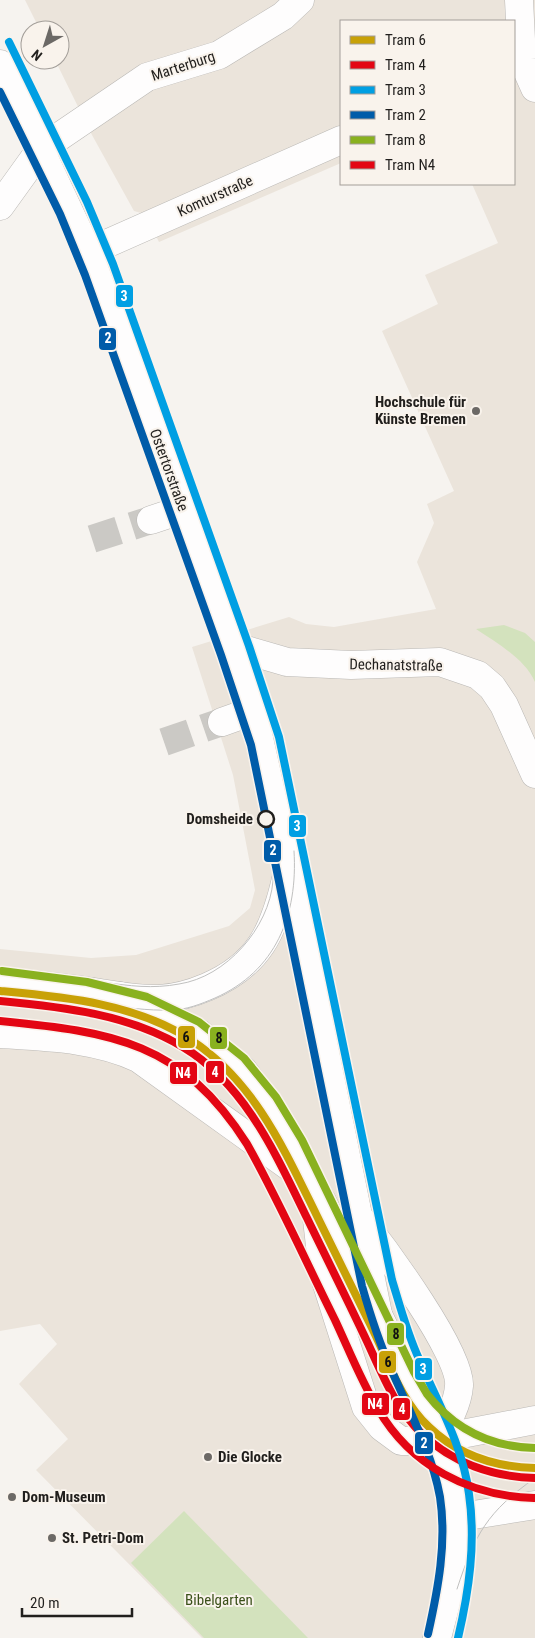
<svg xmlns="http://www.w3.org/2000/svg" width="535" height="1638" font-family="'Roboto Condensed',sans-serif">
<rect width="100%" height="100%" fill="#f6f3ef"/>
<polygon fill="#ebe4db" points="25,0 535,0 535,1638 202,1638 36,1470 68,1439 19,1384 57,1344 40,1324 0,1331 0,949 91,958 136,955 229,926 250,908 255,890 233,775 192,647 289,617 306,624 334,627 436,609 417,562 434,523 427,504 454,491 382,331 438,304 425,275 498,243 472,184 514,184 514,21 341,21 341,163 159,242 145,214 134,211 92,135 55,60 60,60 60,30 40,30"/>
<g fill="#d3e2bd">
<path d="M 504,625 L 525,633 L 535,642 L 535,682 C 525,659 497,643 476,629 Z"/>
<polygon points="184,1511 308,1638 204,1638 131,1563"/>
</g>
<g fill="none" stroke-linecap="round" stroke-linejoin="round">
<g stroke="#cbc9c5" stroke-width="28" stroke-dasharray="28 14" stroke-linecap="butt">
<polyline points="92,539 151,520"/>
<polyline points="164,742 222,722"/>
</g>
<defs>
<g id="minor">
<polyline points="519,0 522,59 535,88"/>
<polyline points="0,64 88,252 184,509 253,711 288,869 378,1314"/>
<polyline points="0,206 41,149 147,77 219,55 283,16 300,0"/>
<polyline points="88,252 341,140"/>
<polyline points="151,520 184,509"/>
<polyline points="229,645 287,662 351,665 440,662 478,675 492,687 504,705 535,774"/>
<polyline points="222,722 253,711"/>
<path d="M 0,981 C 29,984 58,987 87,991 C 111,994 135,1000 159,999 C 175,998 193,993 207,987 C 259,965 274,931 286,879"/>
<polyline points="120,996 157,1010 200,1034 243,1070 274,1113 313,1184 323,1272 366,1407 382,1427 401,1441 425,1441 535,1420"/>
<path d="M 0,1034 C 47,1037 95,1038 138,1058 L 308,1180"/>
<path d="M 322,1201 C 344,1247 367,1292 389,1337 C 420,1399 457,1466 456,1537 C 456,1571 445,1605 437,1638"/>
<path d="M 362,1221 C 384,1249 462,1354 459,1386 C 458,1402 447,1426 436,1438"/>
<polyline points="455,1518 535,1505"/>
</g>
</defs>
<use href="#minor" stroke="#bab8b5" stroke-width="29"/>
<use href="#minor" stroke="#fefdfd" stroke-width="28"/>
<g stroke="#c0c0bf" stroke-width="1">
<path d="M 103,982 C 129,986 153,989 179,984 C 226,977 269,928 273,881 C 274,869 272,855 272,843"/>
<path d="M 102,1005 C 124,1007 148,1011 171,1010 C 186,1010 201,1004 215,998 C 276,971 298,915 294,851"/>
<path d="M 457,1589 C 475,1534 487,1512 535,1478"/>
</g>
<defs>
<path id="tram-1" d="M 0,991 C 64,997 135,1003 191,1040 C 254,1081 284,1149 316,1214 C 335,1253 354,1291 373,1330 C 389,1363 401,1401 429,1427 C 458,1455 495,1467 535,1468"/>
<path id="tram-2" d="M 0,1001 C 63,1007 128,1014 183,1047 C 246,1085 276,1155 307,1218 C 326,1257 345,1295 363,1333 C 380,1368 393,1406 422,1434 C 453,1463 493,1477 535,1478"/>
<path id="tram-3" d="M 9,42 L 87,202 L 113,264 L 249,646 L 279,737 L 392,1280 C 400,1306 407,1333 419,1359 C 438,1403 463,1446 469,1494 C 476,1543 469,1591 458,1638"/>
<path id="tram-4" d="M 0,92 L 60,214 L 85,275 L 221,655 L 251,745 L 362,1286 C 370,1314 379,1342 391,1369 C 409,1411 432,1452 440,1497 C 447,1543 438,1589 428,1634"/>
<path id="tram-5" d="M 2,971 L 87,982 L 147,997 L 199,1022 L 244,1058 L 276,1097 L 302,1140 L 414,1372 L 427,1394 C 454,1429 491,1447 535,1448"/>
<path id="tram-6" d="M 0,1021 C 113,1032 182,1042 247,1144 C 279,1201 306,1262 335,1320 C 349,1350 361,1381 378,1409 C 411,1466 469,1496 534,1498"/>
</defs>
<use href="#tram-1" stroke="#f9f3ec" stroke-width="11"/>
<use href="#tram-2" stroke="#f9f3ec" stroke-width="11"/>
<use href="#tram-3" stroke="#f9f3ec" stroke-width="11"/>
<use href="#tram-4" stroke="#f9f3ec" stroke-width="11"/>
<use href="#tram-5" stroke="#f9f3ec" stroke-width="11"/>
<use href="#tram-6" stroke="#f9f3ec" stroke-width="11"/>
<use href="#tram-1" stroke="#c8a107" stroke-width="8"/>
<use href="#tram-2" stroke="#e30613" stroke-width="8"/>
<use href="#tram-3" stroke="#009fe3" stroke-width="8"/>
<use href="#tram-4" stroke="#005ca9" stroke-width="8"/>
<use href="#tram-5" stroke="#89b11f" stroke-width="8"/>
<use href="#tram-6" stroke="#e30613" stroke-width="8"/>
</g>
<g fill="#6c6966" stroke="#f9f3ec" stroke-width="2">
<circle cx="476" cy="411" r="5"/>
<circle cx="208" cy="1457" r="5"/>
<circle cx="12" cy="1497" r="5"/>
<circle cx="52" cy="1538" r="5"/>
</g>
<circle fill="#f9f3ec" stroke="#211f1d" stroke-width="2.5" cx="266" cy="819" r="8"/>
<g text-anchor="middle" stroke-width="4" stroke-linejoin="round" paint-order="stroke">
<g font-size="15" fill="#211f1d" stroke="#f9f3ec">
<text transform="translate(183 66) rotate(-18)" y="5">Marterburg</text>
<text transform="translate(215 196) rotate(-24)" y="5">Komturstraße</text>
<text transform="translate(169 470) rotate(70)" y="5">Ostertorstraße</text>
<text transform="translate(396 665) rotate(1)" y="5">Dechanatstraße</text>
</g>
<g font-size="15" font-weight="bold" fill="#211f1d" stroke="#f9f3ec" text-anchor="start">
<text x="466" y="407" text-anchor="end">Hochschule für<tspan x="466" dy="17">Künste Bremen</tspan></text>
<text x="218" y="1462">Die Glocke</text>
<text x="22" y="1502">Dom-Museum</text>
<text x="62" y="1543">St. Petri-Dom</text>
</g>
<g font-size="15" font-weight="bold" fill="#211f1d" stroke="#f9f3ec" text-anchor="end">
<text x="253" y="824">Domsheide</text>
</g>
<g font-size="15" fill="#3b511a" stroke="#f9f3ec">
<text x="219" y="1605">Bibelgarten</text>
</g>
</g>
<g stroke="#f9f3ec" stroke-width="2">
<rect x="115" y="284" width="19" height="24" rx="5" fill="#009fe3"/>
<rect x="98" y="327" width="19" height="24" rx="5" fill="#005ca9"/>
<rect x="288" y="814" width="19" height="24" rx="5" fill="#009fe3"/>
<rect x="263" y="839" width="19" height="24" rx="5" fill="#005ca9"/>
<rect x="177" y="1025" width="19" height="24" rx="5" fill="#c8a107"/>
<rect x="209" y="1026" width="19" height="24" rx="5" fill="#89b11f"/>
<rect x="205" y="1060" width="20" height="24" rx="5" fill="#e30613"/>
<rect x="169" y="1061" width="29" height="24" rx="5" fill="#e30613"/>
<rect x="386" y="1322" width="19" height="24" rx="5" fill="#89b11f"/>
<rect x="378" y="1350" width="19" height="24" rx="5" fill="#c8a107"/>
<rect x="414" y="1357" width="19" height="24" rx="5" fill="#009fe3"/>
<rect x="361" y="1392" width="29" height="24" rx="5" fill="#e30613"/>
<rect x="392" y="1397" width="19" height="24" rx="5" fill="#e30613"/>
<rect x="414" y="1431" width="20" height="24" rx="5" fill="#005ca9"/>
</g>
<g font-size="14" text-anchor="middle" font-weight="bold" fill="#fff">
<text x="124" y="301">3</text>
<text x="108" y="343">2</text>
<text x="297" y="831">3</text>
<text x="273" y="855">2</text>
<text x="215" y="1077">4</text>
<text x="183" y="1078">N4</text>
<text x="423" y="1374">3</text>
<text x="375" y="1409">N4</text>
<text x="402" y="1414">4</text>
<text x="424" y="1448">2</text>
</g>
<g font-size="14" text-anchor="middle" font-weight="bold" fill="#111">
<text x="186" y="1042">6</text>
<text x="219" y="1043">8</text>
<text x="396" y="1339">8</text>
<text x="388" y="1367">6</text>
</g>
<rect x="340" y="20" width="175" height="165" fill="#f9f3ec" stroke="#a39e99"/>
<rect x="350" y="36" width="25" height="8" fill="#c8a107" stroke="#a39e99"/>
<text x="385" y="45" font-size="15" fill="#211f1d">Tram 6</text>
<rect x="350" y="61" width="25" height="8" fill="#e30613" stroke="#a39e99"/>
<text x="385" y="70" font-size="15" fill="#211f1d">Tram 4</text>
<rect x="350" y="86" width="25" height="8" fill="#009fe3" stroke="#a39e99"/>
<text x="385" y="95" font-size="15" fill="#211f1d">Tram 3</text>
<rect x="350" y="111" width="25" height="8" fill="#005ca9" stroke="#a39e99"/>
<text x="385" y="120" font-size="15" fill="#211f1d">Tram 2</text>
<rect x="350" y="136" width="25" height="8" fill="#89b11f" stroke="#a39e99"/>
<text x="385" y="145" font-size="15" fill="#211f1d">Tram 8</text>
<rect x="350" y="161" width="25" height="8" fill="#e30613" stroke="#a39e99"/>
<text x="385" y="170" font-size="15" fill="#211f1d">Tram N4</text>
<g transform="translate(45 45) rotate(219)"><circle r="24" fill="#f9f3ec" stroke="#a39e99"/>
<path d="M0-4L9 19L0 12L-9 19Z" fill="#6c6966"/>
<text y="-8" font-size="14" font-weight="bold" text-anchor="middle" fill="#211f1d">N</text>
</g>
<path d="M22 1608v8h110v-8" fill="none" stroke="#211f1d" stroke-width="2.5"/>
<text x="30" y="1608" font-size="15" fill="#211f1d" stroke="#f9f3ec" stroke-width="4" paint-order="stroke">20 m</text>
</svg>
